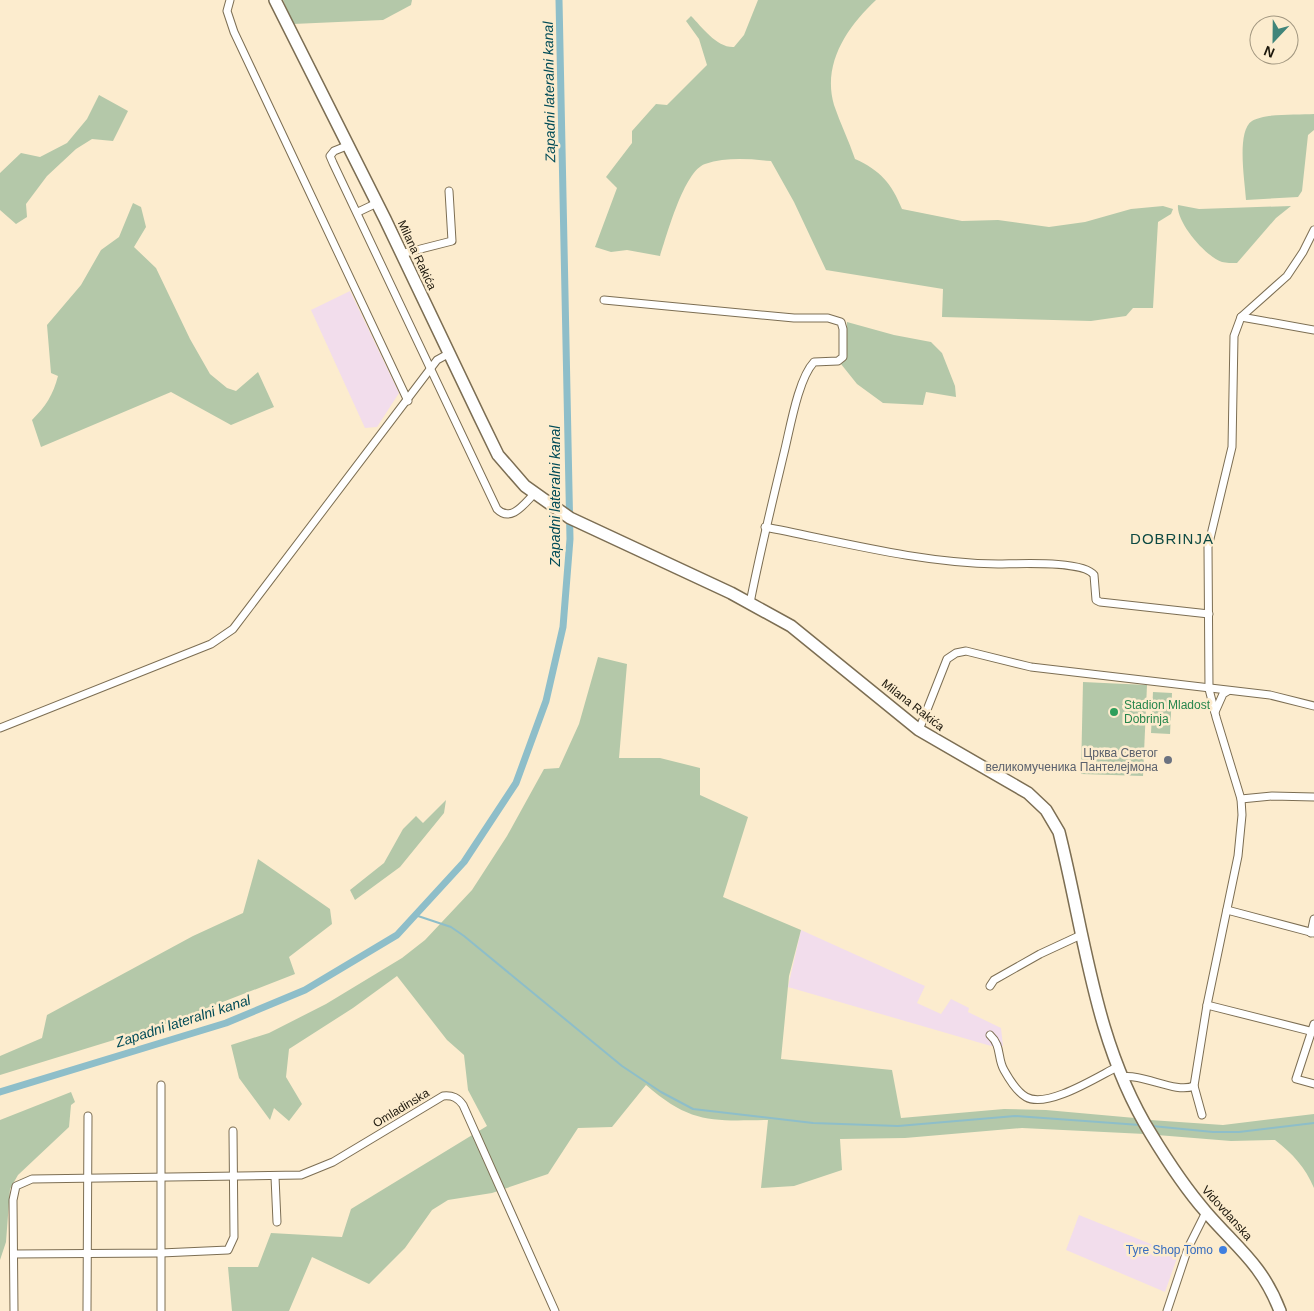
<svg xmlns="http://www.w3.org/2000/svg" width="1314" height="1311" font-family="Arial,sans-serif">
<rect width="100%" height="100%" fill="#fcecce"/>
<g fill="#f2ddec">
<polygon points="350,291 399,393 377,427 365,428 311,310"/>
<polygon points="801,930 925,986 917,1003 941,1014 951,999 969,1008 968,1012 1001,1028 1003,1046 991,1046 788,987"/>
<polygon points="1079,1215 1178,1255 1165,1292 1066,1250"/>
</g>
<g fill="#b4c8a9">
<polygon points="283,0 412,0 411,5 383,20 293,24"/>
<path d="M 758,0 L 876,0 C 847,27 822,64 834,105 C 840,123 849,141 855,159 C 880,170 892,184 902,209 L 962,221 L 998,220 L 1049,227 L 1085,222 L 1131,209 L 1163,206 L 1173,209 L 1171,214 L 1158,222 L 1153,308 L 1133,308 L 1126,316 L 1091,321 L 942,317 L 943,289 L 826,270 L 794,202 L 771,161 C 749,159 726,157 705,164 C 684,171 667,235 660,256 L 627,250 L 611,252 L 595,247 L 617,188 L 606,177 L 632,143 L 632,131 L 656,104 L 667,105 L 707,65 L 699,39 L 686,21 L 691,16 C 702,27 717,48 734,47 L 744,35 Z"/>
<polygon points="99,95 128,111 113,141 92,139 76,149 47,176 26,204 27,217 16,224 0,210 0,173 21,153 40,157 67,143 87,119"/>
<path d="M 1314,114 L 1314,130 L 1308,135 L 1302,191 L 1298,197 L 1246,200 C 1245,182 1236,131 1252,121 C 1264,113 1299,115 1314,114 Z"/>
<path d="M 133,203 L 141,207 L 146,227 L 134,247 L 156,268 L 190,339 L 210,374 L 227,388 L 236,391 L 258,372 L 274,407 L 231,425 L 171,392 L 41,447 L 32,420 C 46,406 53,395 58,376 L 51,373 L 47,325 L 81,285 L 101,250 L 119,237 Z"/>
<path d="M 1178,205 L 1199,209 L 1291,206 L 1276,218 L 1237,263 C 1232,263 1226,263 1222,262 C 1205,256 1176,222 1178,205 Z"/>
<polygon points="847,322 894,335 931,342 942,353 955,386 956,397 926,392 923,405 883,403 857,384 841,364 846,358"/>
<path d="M 598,657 L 627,664 L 619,758 L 660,758 L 700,768 L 700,795 L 748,817 L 723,897 L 801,930 L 789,976 L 781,1059 L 892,1070 L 901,1118 L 1004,1109 L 1046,1110 L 1135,1118 L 1145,1134 L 1022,1128 L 905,1138 L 840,1139 L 842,1170 L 794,1186 L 761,1188 L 768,1120 C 712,1121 691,1124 646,1085 L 612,1127 L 578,1128 L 548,1174 L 492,1193 L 448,1200 L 432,1210 L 405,1248 L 369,1284 L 312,1257 L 289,1311 L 232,1311 L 228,1267 L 258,1267 L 271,1233 L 342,1237 L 351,1209 L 487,1126 L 468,1090 L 464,1055 L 447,1040 L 397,976 L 353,1008 L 289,1049 L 286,1077 L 302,1104 L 289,1121 L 274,1108 L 270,1120 L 239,1078 L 231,1045 L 269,1033 L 326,1004 L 402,958 L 425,940 L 472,890 L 507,836 L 544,769 L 559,768 L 579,724 Z"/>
<polygon points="1083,682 1147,685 1143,776 1081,774"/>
<polygon points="1153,692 1172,693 1170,734 1151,733"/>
<polygon points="446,800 444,813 400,867 355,900 350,890 384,863 403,829 416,816 423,823"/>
<polygon points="258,859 330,909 332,924 289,957 295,974 166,1024 0,1075 0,1056 42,1038 47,1015 193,936 243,913"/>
<polygon points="71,1092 75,1102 71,1105 69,1127 18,1175 10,1189 6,1242 0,1260 0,1120"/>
<path d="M 1314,1114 L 1314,1188 C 1305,1167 1293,1154 1275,1140 L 1231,1141 L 1157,1135 L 1150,1120 L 1223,1125 Z"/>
</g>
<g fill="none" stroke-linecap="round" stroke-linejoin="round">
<g stroke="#8ebec9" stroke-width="2">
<polyline points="415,915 451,927 464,936 622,1066 661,1092 693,1109 813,1123 898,1126 1015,1116 1140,1125"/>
<polyline points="1152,1126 1213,1132 1239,1132 1314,1123"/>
</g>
<polyline stroke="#8ebec9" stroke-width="7" points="0,1092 226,1023 305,990 397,935 464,862 516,783 546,701 563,627 570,539 559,0"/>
<defs>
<g id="minor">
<polyline points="230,0 227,11 234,32 408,401"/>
<path d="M 349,145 L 334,151 L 330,156 L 333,163 L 497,509 C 511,523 524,504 534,494"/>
<polyline points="358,212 377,203"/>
<polyline points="401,254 452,241 449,191"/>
<path d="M 604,300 L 794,318 L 828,318 L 841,322 L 843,329 L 843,357 L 838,361 L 814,362 C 798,379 790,429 784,453 C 772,503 760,552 750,603"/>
<polyline points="1241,317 1314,330"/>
<path d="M 765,527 C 842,542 920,563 998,564 C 1018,564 1083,560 1094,575 L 1096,600 L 1100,602 L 1209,614"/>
<polyline points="1215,712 1223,694 1228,691"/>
<polyline points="0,728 211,644 233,629 437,360 448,354"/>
<polyline points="919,730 947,659 956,653 966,651 1031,667 1270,695 1314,706"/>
<polyline points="1241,799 1272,796 1314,797"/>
<polyline points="1227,910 1314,933"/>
<polyline points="1311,933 1314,919"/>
<polyline points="990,986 994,980 1040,954 1081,935"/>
<polyline points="1207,1005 1314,1032"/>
<polyline points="1314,1024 1296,1079 1314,1084"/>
<path d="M 990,1035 C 1002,1046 997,1058 1004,1070 C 1009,1079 1017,1092 1026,1097 C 1047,1109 1097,1077 1117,1067"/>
<path d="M 1121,1077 C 1143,1073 1175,1094 1194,1086"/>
<polyline points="1202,1115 1194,1086 1207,1005 1238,856 1242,815 1241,799 1216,717 1209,689 1208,547 1232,447 1234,336 1241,317 1287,276 1303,252 1314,230"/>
<polyline points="275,1177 277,1222"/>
<polyline points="14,1254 161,1253 228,1250 234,1237 233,1131"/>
<path d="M 14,1311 L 13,1200 L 16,1186 L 32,1179 L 301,1175 L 333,1162 L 443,1096 C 453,1095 458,1098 463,1105 L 555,1311"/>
<polyline points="87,1311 88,1116"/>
<polyline points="161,1311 161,1085"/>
<polyline points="1167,1311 1188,1248 1206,1212"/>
</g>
<path id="primary" d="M 275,0 L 385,219 L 480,418 L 498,455 L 525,486 L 570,518 L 731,593 L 791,626 L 919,730 L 1028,793 L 1046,810 L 1059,832 C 1085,935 1094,1042 1151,1134 C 1168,1162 1185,1188 1206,1212 C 1237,1248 1262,1264 1280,1311"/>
</defs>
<use href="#minor" stroke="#7c6e53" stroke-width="9"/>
<use href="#primary" stroke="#7c6e53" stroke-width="14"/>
<use href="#minor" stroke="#fff" stroke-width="7"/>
<use href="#primary" stroke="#fff" stroke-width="11"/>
</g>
<circle fill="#2e9e5b" stroke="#fcecce" stroke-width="2" cx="1114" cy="712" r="5"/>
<circle fill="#6b7280" stroke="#fcecce" stroke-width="2" cx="1168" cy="760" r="5"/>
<circle fill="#3f7fe0" stroke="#fcecce" stroke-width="2" cx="1223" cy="1250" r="5"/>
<g text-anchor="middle" stroke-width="5" stroke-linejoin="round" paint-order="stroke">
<g font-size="12" fill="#1c170c" stroke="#fcecce">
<text transform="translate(417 255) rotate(65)" y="4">Milana Rakića</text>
<text transform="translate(913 705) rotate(38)" y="4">Milana Rakića</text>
<text transform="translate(401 1108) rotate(-31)" y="4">Omladinska</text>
<text transform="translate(1227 1213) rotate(48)" y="4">Vidovdanska</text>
</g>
<g font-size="12" fill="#27864d" stroke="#fcecce" text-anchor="start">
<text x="1124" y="709">Stadion Mladost<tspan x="1124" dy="14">Dobrinja</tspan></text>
</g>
<g font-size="12" fill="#5b616d" stroke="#fcecce" text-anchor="end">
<text x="1158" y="757">Црква Светог<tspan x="1158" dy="14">великомученика Пантелејмона</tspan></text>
</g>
<g font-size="12" fill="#366cbe" stroke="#fcecce" text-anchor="end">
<text x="1213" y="1254">Tyre Shop Tomo</text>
</g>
<g font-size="14" font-style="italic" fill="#004b57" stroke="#fcecce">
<text transform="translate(549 92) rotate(-91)" y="5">Zapadni lateralni kanal</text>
<text transform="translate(555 496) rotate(-90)" y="5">Zapadni lateralni kanal</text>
<text transform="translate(183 1021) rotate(-18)" y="5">Zapadni lateralni kanal</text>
</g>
<g font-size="15" letter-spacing="1" fill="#0d4942" stroke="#fcecce">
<text x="1172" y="544">DOBRINJA</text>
</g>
</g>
<g transform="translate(1274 40) rotate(202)"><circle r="24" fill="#fcecce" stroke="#a29780"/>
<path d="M0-4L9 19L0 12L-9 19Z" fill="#40857a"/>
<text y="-8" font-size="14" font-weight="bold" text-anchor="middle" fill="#1c170c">N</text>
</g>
</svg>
